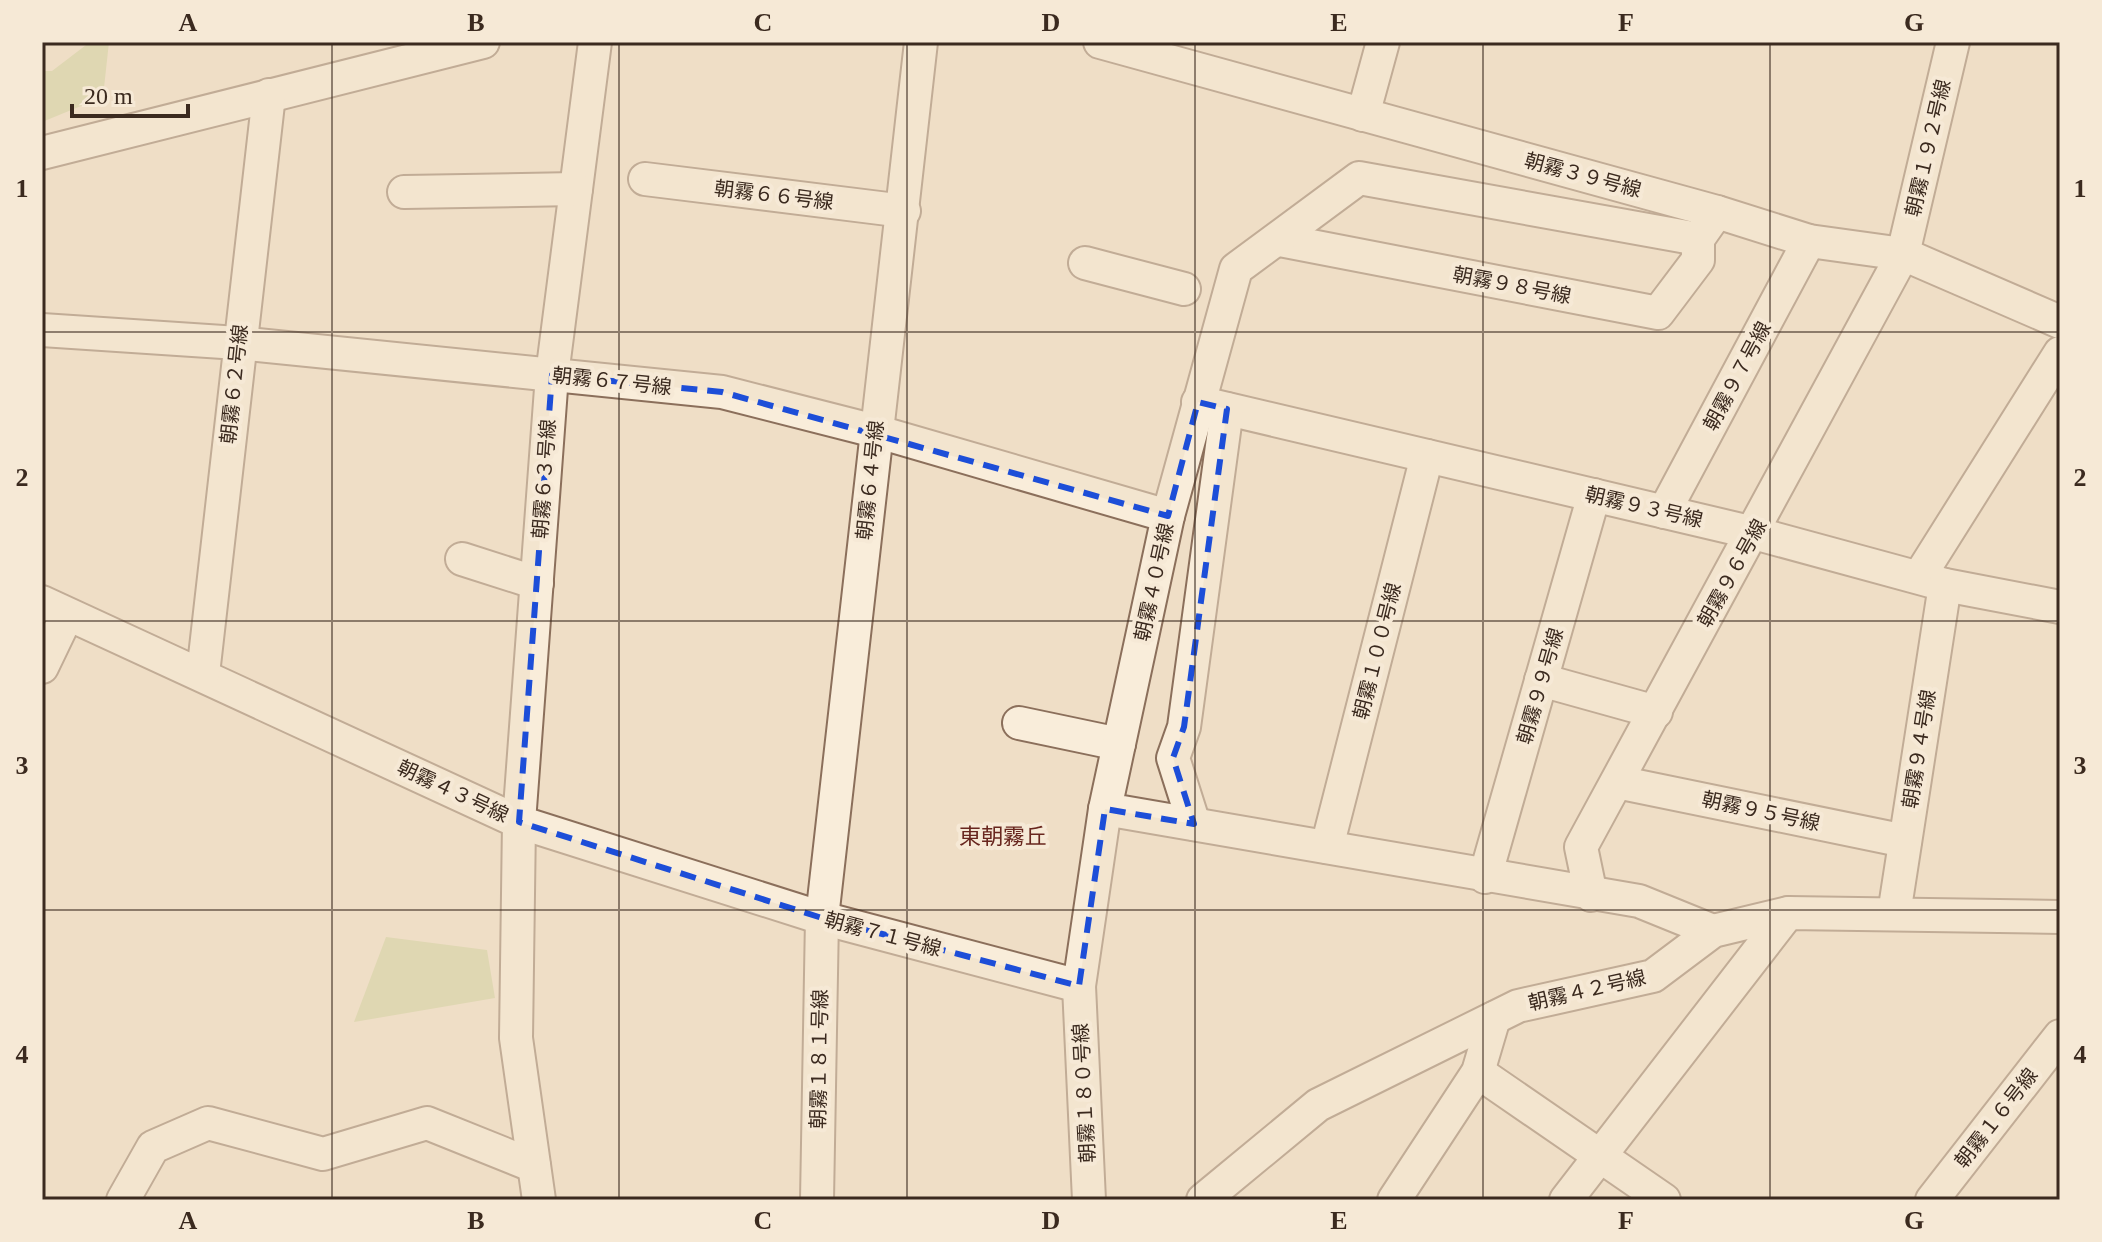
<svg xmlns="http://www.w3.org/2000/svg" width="2102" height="1242" font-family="'Times New Roman','Noto Sans JP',serif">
<rect width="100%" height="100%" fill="#efdec6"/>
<g fill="#cdce99">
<polygon points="90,42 109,42 103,97 42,122 42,71 52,71"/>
<polygon points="386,937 487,950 495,998 354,1022"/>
</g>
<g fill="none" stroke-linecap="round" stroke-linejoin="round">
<defs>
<g id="street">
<polyline points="595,42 552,375 519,822 822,918 1079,986 1105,809"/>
<polyline points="1100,42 1717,212 1809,241 1903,254 2060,322"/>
<polyline points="1363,115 1383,42"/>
<polyline points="42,153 483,42"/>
<polyline points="645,179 904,211"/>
<polyline points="404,192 576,189"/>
<polyline points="1280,240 1658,313 1698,260 1698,239"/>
<polyline points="1085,263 1184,289"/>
<polyline points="42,330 238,343 722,392 875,431 1168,516"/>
<polyline points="1198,402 1754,533 1945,585 2060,607"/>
<polyline points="1664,512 1809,241"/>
<polyline points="462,559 537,583"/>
<polyline points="1919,577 2060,353"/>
<polyline points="42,602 519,822 516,1038 539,1200"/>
<polyline points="42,667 67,615"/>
<polyline points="203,674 269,95"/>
<polyline points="1541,680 1656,712"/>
<polyline points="1019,723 1119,744"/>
<polyline points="1617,782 1905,841"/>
<polyline points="1194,824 1173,758 1184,727 1227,409"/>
<polyline points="1327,847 1427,456"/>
<polyline points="1485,877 1594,495"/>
<polyline points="1591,895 1581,847 1903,254 1953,42"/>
<polyline points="1894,914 1945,585"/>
<polyline points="1713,931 1639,901 1105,809 1168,516 1236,269 1359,178 1698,239 1717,212"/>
<polyline points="1079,986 1089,1200"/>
<polyline points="1478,1072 1664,1200"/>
<polyline points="123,1200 153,1147 208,1123 323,1154 427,1123 534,1166"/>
<polyline points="817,1200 822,918 921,42"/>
<polyline points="1203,1200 1318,1105 1518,1006 1653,976 1713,931 1788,913 2060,917"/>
<polyline points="1394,1200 1478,1072 1494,1018"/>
<polyline points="1566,1200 1788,913"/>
<polyline points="1932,1200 2060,1036"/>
</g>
</defs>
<use href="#street" stroke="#8b6f5b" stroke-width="36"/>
<use href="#street" stroke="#f9edda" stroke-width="32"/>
</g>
<path d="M0 0H2102V1242H0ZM 552,375 L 722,392 L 1168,516 L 1198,402 L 1227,409 L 1184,727 L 1173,758 L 1194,824 L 1105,809 L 1079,986 L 822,918 L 519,822 Z" fill="#efdec6" fill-opacity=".55" fill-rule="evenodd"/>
<path fill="none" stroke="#1d4ed8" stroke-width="6" stroke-dasharray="16 10" stroke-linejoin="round" d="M 552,375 L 722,392 L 1168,516 L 1198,402 L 1227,409 L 1184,727 L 1173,758 L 1194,824 L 1105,809 L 1079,986 L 822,918 L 519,822 Z"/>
<path fill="none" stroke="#3b2a1f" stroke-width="2" stroke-opacity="0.55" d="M 332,42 L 332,1200M 619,42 L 619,1200M 907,42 L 907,1200M 1195,42 L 1195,1200M 1483,42 L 1483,1200M 1770,42 L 1770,1200M 42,332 L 2060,332M 42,621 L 2060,621M 42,910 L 2060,910"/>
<g text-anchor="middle" stroke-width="8" stroke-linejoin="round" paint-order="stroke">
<g font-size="20" fill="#3b2a1f" stroke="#f6e9d6">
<text transform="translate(1928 148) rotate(-77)" y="7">朝霧１９２号線</text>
<text transform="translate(1583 175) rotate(15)" y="7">朝霧３９号線</text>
<text transform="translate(774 195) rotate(7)" y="7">朝霧６６号線</text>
<text transform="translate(1512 285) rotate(11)" y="7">朝霧９８号線</text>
<text transform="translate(1737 376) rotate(-62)" y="7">朝霧９７号線</text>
<text transform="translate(612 381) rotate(6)" y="7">朝霧６７号線</text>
<text transform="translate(234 384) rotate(-84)" y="7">朝霧６２号線</text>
<text transform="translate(544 479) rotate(-86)" y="7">朝霧６３号線</text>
<text transform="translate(870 480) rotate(-84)" y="7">朝霧６４号線</text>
<text transform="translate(1644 507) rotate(13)" y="7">朝霧９３号線</text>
<text transform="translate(1732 573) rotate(-61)" y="7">朝霧９６号線</text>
<text transform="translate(1154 582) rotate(-78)" y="7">朝霧４０号線</text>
<text transform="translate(1377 651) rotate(-76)" y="7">朝霧１００号線</text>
<text transform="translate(1540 686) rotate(-74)" y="7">朝霧９９号線</text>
<text transform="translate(1919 749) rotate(-81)" y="7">朝霧９４号線</text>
<text transform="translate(453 791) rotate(25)" y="7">朝霧４３号線</text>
<text transform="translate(1761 811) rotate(12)" y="7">朝霧９５号線</text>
<text transform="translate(883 934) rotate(15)" y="7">朝霧７１号線</text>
<text transform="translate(1587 990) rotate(-13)" y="7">朝霧４２号線</text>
<text transform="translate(819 1059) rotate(-89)" y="7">朝霧１８１号線</text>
<text transform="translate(1084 1093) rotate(-93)" y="7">朝霧１８０号線</text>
<text transform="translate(1996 1118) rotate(-52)" y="7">朝霧１６号線</text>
</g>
<g font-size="22" fill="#68261e" stroke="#f6e9d6">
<text x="1003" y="844">東朝霧丘</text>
</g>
</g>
<rect width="2102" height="1242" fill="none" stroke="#f6e9d6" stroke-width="88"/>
<path d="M72 104v12h116v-12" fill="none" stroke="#3b2a1f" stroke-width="4"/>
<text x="84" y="104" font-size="24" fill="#3b2a1f" stroke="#f6e9d6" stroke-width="6" paint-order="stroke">20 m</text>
<rect x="44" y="44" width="2014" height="1154" fill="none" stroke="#3b2a1f" stroke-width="3"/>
<g font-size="26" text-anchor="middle" font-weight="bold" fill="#3b2a1f">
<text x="188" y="31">A</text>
<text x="476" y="31">B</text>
<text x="763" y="31">C</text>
<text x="1051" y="31">D</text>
<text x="1339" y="31">E</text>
<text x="1626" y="31">F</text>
<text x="1914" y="31">G</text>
<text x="22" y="197">1</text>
<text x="2080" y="197">1</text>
<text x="22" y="486">2</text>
<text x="2080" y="486">2</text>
<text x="22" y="774">3</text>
<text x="2080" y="774">3</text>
<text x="22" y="1063">4</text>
<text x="2080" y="1063">4</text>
<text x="188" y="1229">A</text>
<text x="476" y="1229">B</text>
<text x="763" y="1229">C</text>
<text x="1051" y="1229">D</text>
<text x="1339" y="1229">E</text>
<text x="1626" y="1229">F</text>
<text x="1914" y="1229">G</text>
</g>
</svg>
